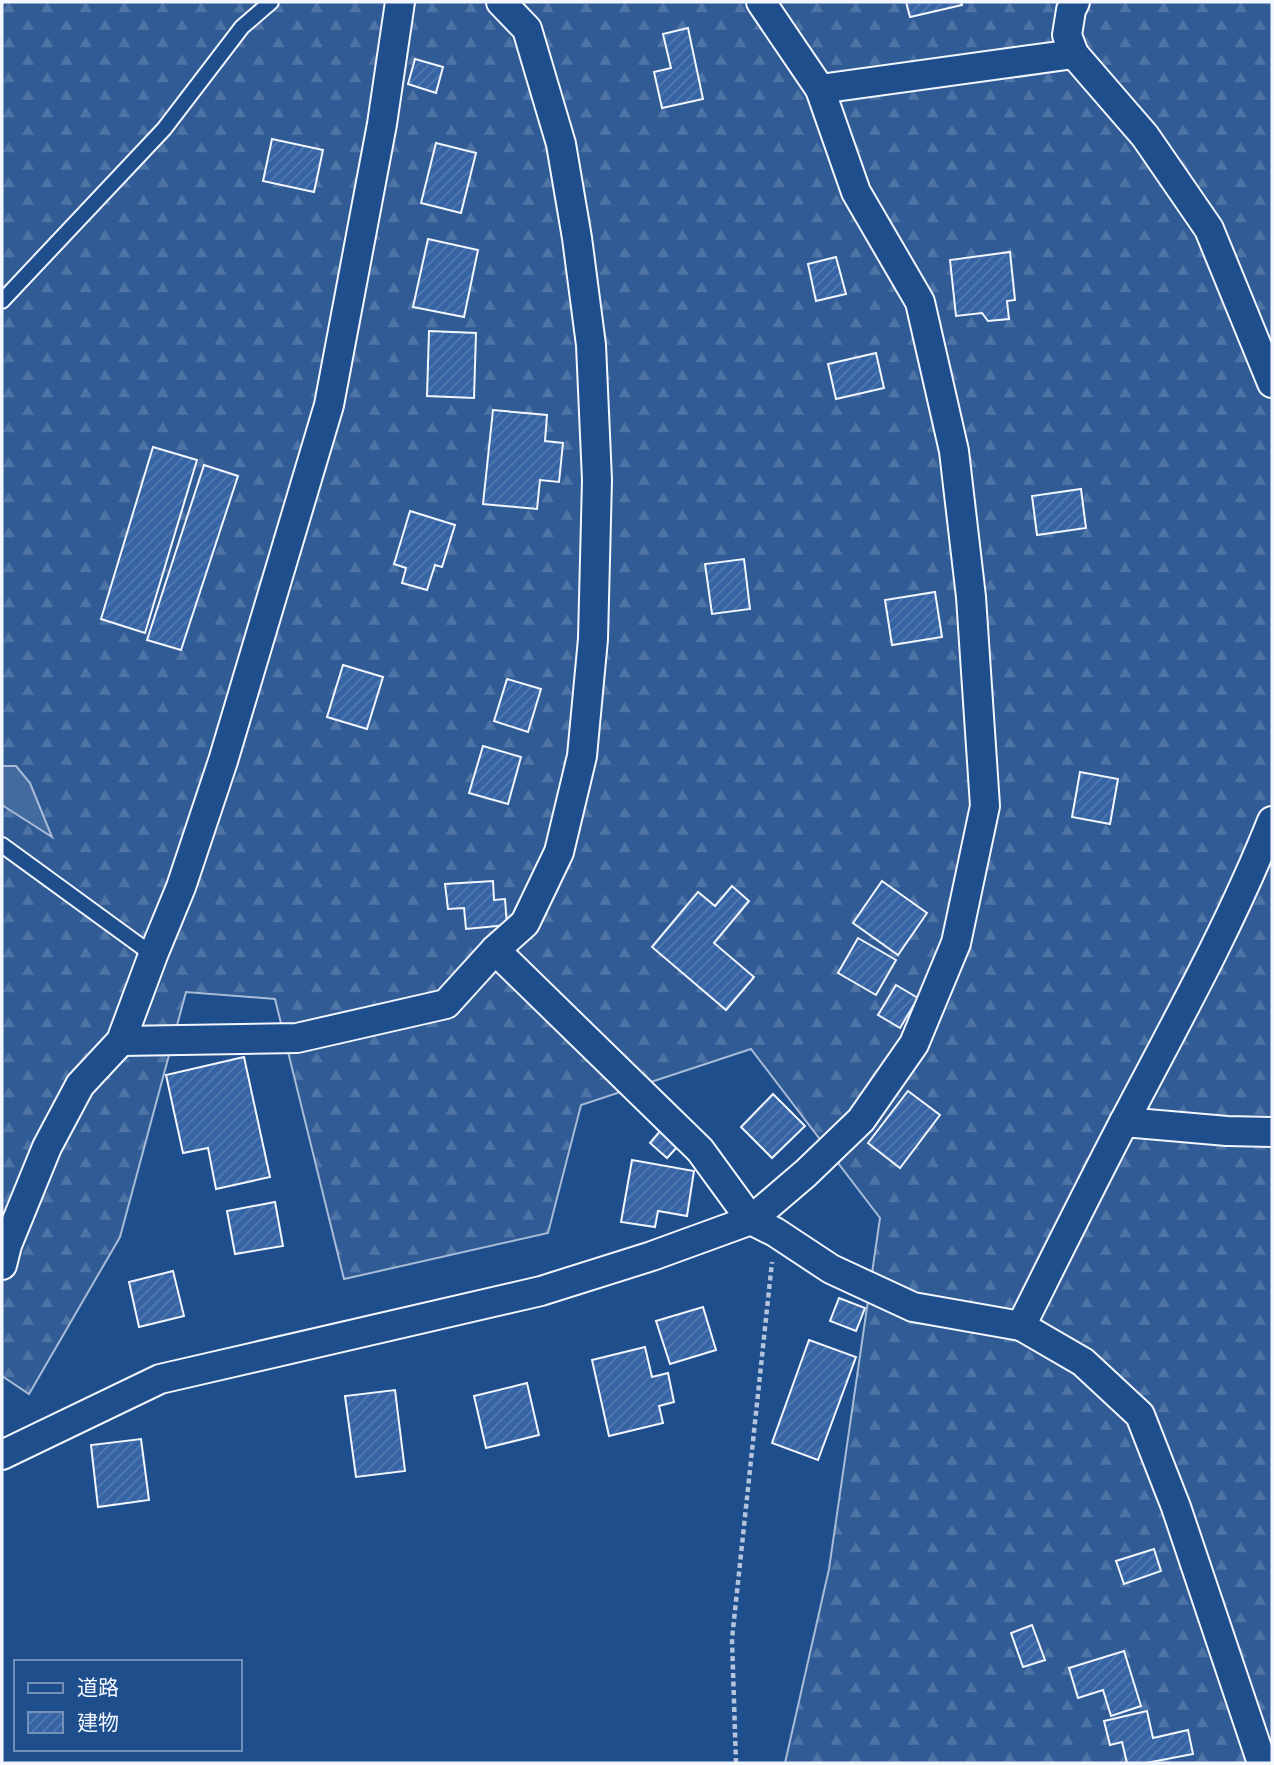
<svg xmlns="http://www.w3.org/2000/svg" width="1274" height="1765" font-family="'Fira Sans','Noto Sans JP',sans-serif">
<defs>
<pattern id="forest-firs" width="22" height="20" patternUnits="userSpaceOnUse" patternTransform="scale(1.75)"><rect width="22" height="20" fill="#305b95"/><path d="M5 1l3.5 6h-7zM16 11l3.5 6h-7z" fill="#4e73a5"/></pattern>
<pattern id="building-hatch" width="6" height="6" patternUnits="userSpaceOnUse" patternTransform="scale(1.75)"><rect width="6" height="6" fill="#3563a3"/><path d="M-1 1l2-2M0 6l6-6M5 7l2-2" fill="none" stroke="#537ab1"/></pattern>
</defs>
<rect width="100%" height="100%" fill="#1f4e8c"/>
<polygon fill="url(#forest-firs)" stroke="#a8bbd7" stroke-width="2" points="2,2 1272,2 1272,1763 785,1763 829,1569 880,1218 751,1049 581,1105 548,1233 344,1279 275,999 186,992 120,1237 29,1394 2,1376"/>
<polygon fill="#446ba0" stroke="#a8bbd7" stroke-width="2" points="2,766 16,766 30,783 52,837 2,805"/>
<g fill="url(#building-hatch)" stroke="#f2f6ff" stroke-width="2">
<polygon points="906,2 961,2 962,5 910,17"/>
<polygon points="688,28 703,99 662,108 654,72 671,68 663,34"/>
<polygon points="415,59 443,67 436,93 408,84"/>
<polygon points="272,139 323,150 314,192 263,181"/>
<polygon points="436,143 476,153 461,213 421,203"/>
<polygon points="428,239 478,250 464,317 413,307"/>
<polygon points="1010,252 1015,300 1007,301 1009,319 988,321 982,313 956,316 950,260"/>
<polygon points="836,257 846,294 816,301 808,264"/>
<polygon points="429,331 476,333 474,398 427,396"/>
<polygon points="876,353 884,388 836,399 828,364"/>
<polygon points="493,410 547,415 545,441 563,443 559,482 540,480 537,509 483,504"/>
<polygon points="153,447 197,460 145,633 101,619"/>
<polygon points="204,465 238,476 181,650 147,640"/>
<polygon points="1081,489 1086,528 1037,535 1032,496"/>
<polygon points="410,511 455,525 442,567 435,565 427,590 402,583 406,568 394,564"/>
<polygon points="744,559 750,609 712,614 705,564"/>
<polygon points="935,592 942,637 892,645 885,600"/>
<polygon points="343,665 383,677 367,729 327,717"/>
<polygon points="507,679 541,689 528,732 494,721"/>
<polygon points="483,746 521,757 508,804 469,793"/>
<polygon points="1080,772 1118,779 1110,824 1072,817"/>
<polygon points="493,881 494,900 505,899 507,925 466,929 464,908 448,909 445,884"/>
<polygon points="882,881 927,913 898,955 853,923"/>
<polygon points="732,886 749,901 714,943 754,977 726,1010 652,947 698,892 715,906"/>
<polygon points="858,938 896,960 876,995 838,973"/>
<polygon points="896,985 918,998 900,1028 878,1015"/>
<polygon points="244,1057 270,1177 216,1189 208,1148 183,1153 166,1075"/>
<polygon points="908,1091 940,1115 900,1168 868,1143"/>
<polygon points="773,1094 805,1126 772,1158 741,1127"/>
<polygon points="661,1130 679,1145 667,1158 650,1143"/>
<polygon points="632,1160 694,1171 687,1216 658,1211 655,1227 621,1222"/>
<polygon points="275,1202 283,1246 235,1254 227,1211"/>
<polygon points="173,1271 184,1316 139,1327 129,1282"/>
<polygon points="839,1298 865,1308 856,1331 830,1321"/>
<polygon points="703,1307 716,1350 670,1364 656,1321"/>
<polygon points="809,1340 856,1357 818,1460 772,1443"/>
<polygon points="645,1347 652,1377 668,1373 674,1402 659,1406 663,1423 609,1436 592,1360"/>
<polygon points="527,1383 539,1435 486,1448 474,1396"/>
<polygon points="395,1390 405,1471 356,1477 345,1396"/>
<polygon points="141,1439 149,1500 98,1507 91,1445"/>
<polygon points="1154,1549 1161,1571 1124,1584 1116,1561"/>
<polygon points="1032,1625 1045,1660 1023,1667 1011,1633"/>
<polygon points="1124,1651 1141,1706 1111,1716 1103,1690 1078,1698 1069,1668"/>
<polygon points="1147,1711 1153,1738 1188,1730 1193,1754 1146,1763 1127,1763 1122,1742 1110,1745 1104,1721"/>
</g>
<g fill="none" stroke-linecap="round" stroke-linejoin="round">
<defs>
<g id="service">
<polyline points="2,301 164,129 242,27 271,2"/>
<polyline points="2,845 153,955"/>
</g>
<g id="minor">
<polyline points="1075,2 1071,10 1067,35 1074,54 1145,136 1209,229 1272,383"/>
<polyline points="820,89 1074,54"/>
<polyline points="495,950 700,1150 751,1220 775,1232 831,1269 913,1307 1021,1326 1083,1362 1140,1415 1176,1507 1262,1763"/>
<polyline points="121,1041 297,1038 446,1004 495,950 525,923 559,852 582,756 593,639 597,480 591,345 577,238 561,144 527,29 501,2"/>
<polyline points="1124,1122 1227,1131 1272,1132"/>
<polyline points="2,1265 7,1245 47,1147 80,1085 121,1041 153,955 181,887 223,761 329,405 382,124 400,2"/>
<path d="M 1021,1326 C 1055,1258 1089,1189 1124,1122 C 1177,1021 1230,926 1272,821"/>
<polyline points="2,1455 160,1379 541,1291 652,1256 751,1220 806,1173 861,1120 914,1044 956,943 985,806 971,597 954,451 920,302 856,192 820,89 761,2"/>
</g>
</defs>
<use href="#service" stroke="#f2f6ff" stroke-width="18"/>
<use href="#minor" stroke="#f2f6ff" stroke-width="32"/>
<polyline stroke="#b3c4dc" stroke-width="4.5" stroke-dasharray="5 3.5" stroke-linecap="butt" points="736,1763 732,1639 772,1262"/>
<use href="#service" stroke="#1f4e8c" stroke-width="14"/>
<use href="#minor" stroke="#1f4e8c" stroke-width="28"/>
</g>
<rect width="1274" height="1765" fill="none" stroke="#f2f6ff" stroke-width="7"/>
<rect x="14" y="1660" width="228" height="91" fill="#1f4e8c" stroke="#7391ba" stroke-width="2"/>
<rect x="28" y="1683" width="35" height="10" fill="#1f4e8c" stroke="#7391ba" stroke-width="2"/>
<text x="77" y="1695" font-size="21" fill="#f2f6ff">道路</text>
<rect x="28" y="1712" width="35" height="21" fill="url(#building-hatch)" stroke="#7391ba" stroke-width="2"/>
<text x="77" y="1730" font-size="21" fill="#f2f6ff">建物</text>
</svg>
